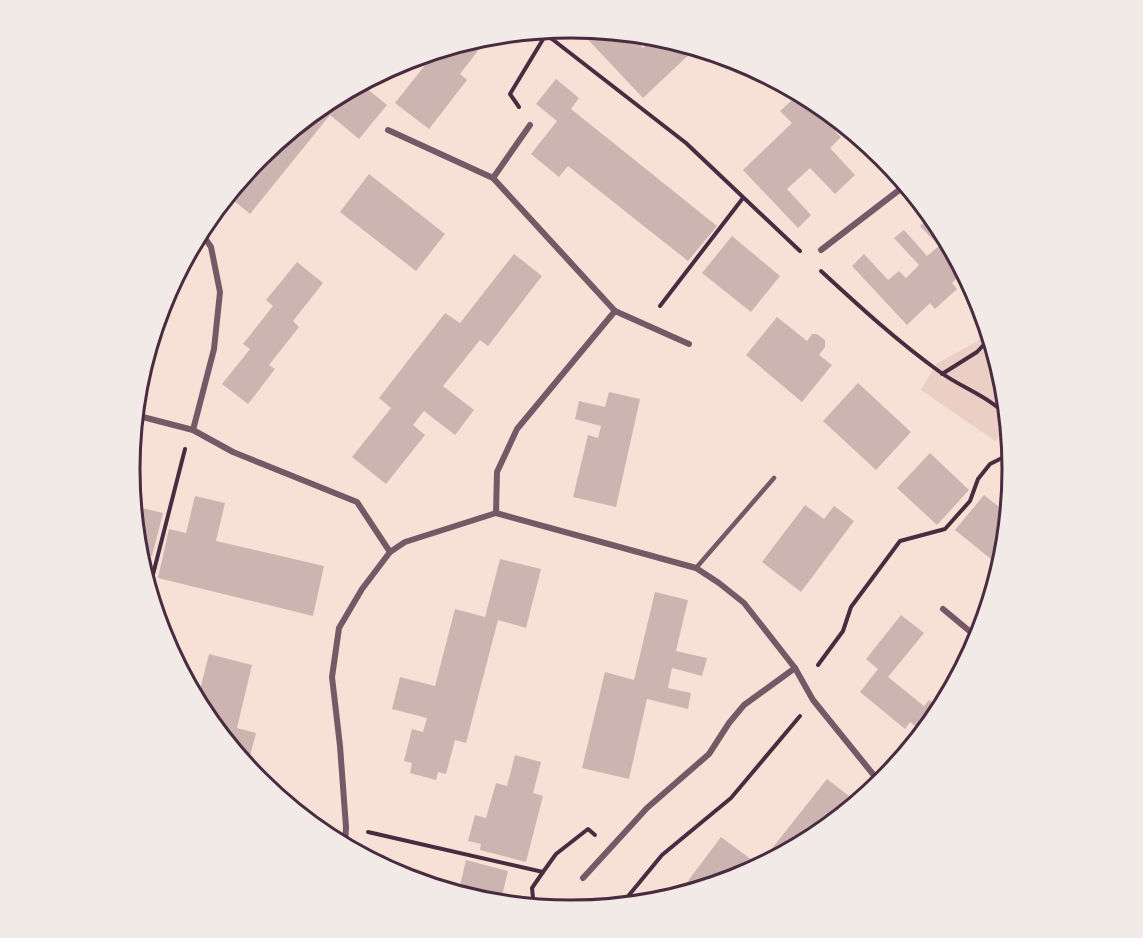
<svg xmlns="http://www.w3.org/2000/svg" width="1143" height="938" font-family="'Exo 2',sans-serif">
<rect width="100%" height="100%" fill="#f7e1d7"/>
<polygon fill="#ebcfc5" points="990,332 1005,383 1009,427 995,441 921,390 936,364 981,339"/>
<g fill="#ccb4b1">
<polygon points="577,28 629,33 643,48 657,35 697,47 643,98"/>
<polygon points="486,35 490,35 460,74 467,80 429,129 395,103 434,54 432,52"/>
<polygon points="556,79 579,98 571,109 717,226 688,261 568,166 559,177 531,154 557,121 536,104"/>
<polygon points="360,83 387,105 359,139 330,115 250,214 227,195 259,156 326,101"/>
<polygon points="800,93 805,99 808,97 817,102 843,123 835,131 841,137 830,148 855,175 835,194 810,168 787,189 811,215 798,228 743,170 792,123 780,111"/>
<polygon points="369,174 445,234 416,271 340,212"/>
<polygon points="932,215 939,224 964,271 952,283 957,289 935,309 930,303 907,325 852,266 864,254 888,280 899,271 906,278 919,265 894,238 904,230 927,256 939,246 920,226"/>
<polygon points="732,236 780,276 751,312 702,273"/>
<polygon points="514,254 542,276 488,346 480,340 443,386 474,410 455,435 424,411 413,425 425,435 386,484 352,457 391,408 379,398 445,313 460,323"/>
<polygon points="297,262 323,283 293,321 299,327 269,365 275,369 248,404 222,384 250,349 243,344 273,306 266,300"/>
<polygon points="777,317 807,341 812,334 817,334 825,340 825,347 819,355 832,365 802,402 746,355"/>
<polygon points="858,383 911,432 876,470 823,421"/>
<polygon points="609,392 640,399 616,507 573,497 588,435 598,438 601,426 575,419 579,401 605,407"/>
<polygon points="930,453 969,490 937,525 897,488"/>
<polygon points="984,495 1009,515 1005,556 1001,567 955,530"/>
<polygon points="195,496 225,503 216,541 324,566 313,616 158,578 169,529 186,533"/>
<polygon points="805,505 824,519 834,506 854,521 801,592 762,562"/>
<polygon points="133,506 163,513 152,556 138,552"/>
<polygon points="500,559 541,569 526,628 498,620 466,743 455,740 446,774 438,772 436,780 410,773 412,763 404,761 412,729 423,732 427,718 392,709 400,677 435,686 455,609 485,617"/>
<polygon points="655,592 688,600 676,651 707,658 702,676 672,668 668,688 691,693 688,709 647,699 629,779 582,768 605,672 634,680"/>
<polygon points="901,615 924,633 888,677 924,706 929,700 941,710 924,733 910,722 905,729 860,692 878,669 866,659"/>
<polygon points="209,654 252,665 237,728 256,733 247,767 204,714 197,702"/>
<polygon points="515,755 541,762 533,793 543,796 526,862 480,850 481,844 468,841 475,815 486,818 496,783 507,786"/>
<polygon points="827,779 858,803 817,837 772,861 766,856"/>
<polygon points="721,837 756,863 748,873 740,877 676,897"/>
<polygon points="466,860 508,871 500,904 485,902 458,894"/>
</g>
<g fill="none" stroke-linecap="round" stroke-linejoin="round">
<g stroke="#4a2c40" stroke-width="4">
<polyline points="537,30 552,39 686,143 800,251"/>
<polyline points="552,39 563,28"/>
<polyline points="519,107 510,94 545,36"/>
<path d="M 821,271 C 859,306 897,341 940,372 C 962,388 990,397 1008,417"/>
<polyline points="660,306 743,198"/>
<polyline points="942,374 977,352 991,337"/>
<polyline points="149,590 185,449"/>
<polyline points="818,665 843,631 851,607 900,541 945,529 970,501 978,479 990,464 1012,453"/>
<polyline points="368,832 543,872"/>
<polyline points="620,906 662,855 731,798 800,716"/>
<polyline points="534,907 532,888 543,872 556,854 588,829 595,835"/>
</g>
<polyline stroke="#755966" stroke-width="4.5" points="696,568 774,478"/>
<g stroke="#755966" stroke-width="6">
<polyline points="388,130 493,178 615,311 517,429 497,472 496,513"/>
<polyline points="493,178 530,125"/>
<polyline points="821,250 907,184"/>
<polyline points="615,311 689,344"/>
<polyline points="135,415 193,430 233,452 357,502 390,552"/>
<polyline points="193,430 214,349 220,292 211,247 200,231"/>
<polyline points="943,609 979,639"/>
<polyline points="345,847 346,827 340,746 332,677 339,628 362,589 390,552 405,542 496,513 696,568 719,583 744,603 795,668 813,700 881,784"/>
<polyline points="583,878 647,808 709,754 729,723 744,705 795,668"/>
</g>
</g>
<path d="M0 0H1143V938H0ZM140 469a431 431 0 1 1 862 0a431 431 0 1 1-862 0Z" fill="#f1eae7" fill-rule="evenodd"/>
<path fill="none" stroke="#4a2c40" stroke-width="3" d="M140 469a431 431 0 1 1 862 0a431 431 0 1 1-862 0Z"/>
</svg>
